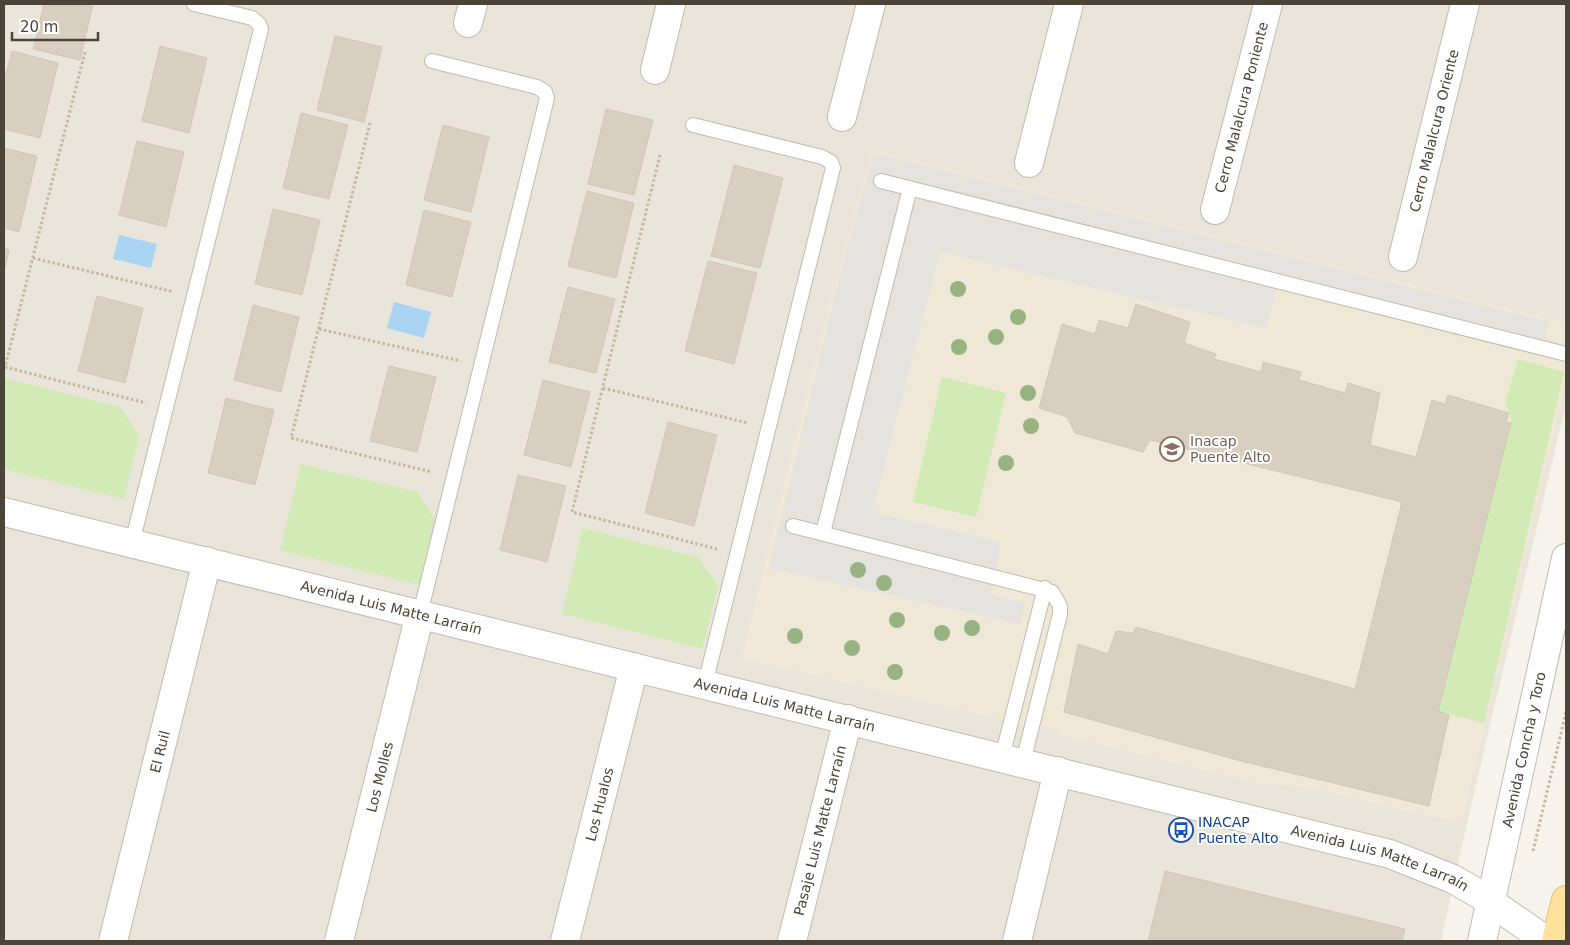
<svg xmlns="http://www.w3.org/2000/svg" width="1570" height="945" font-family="'DejaVu Sans',sans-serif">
<rect width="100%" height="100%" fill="#f6f3ec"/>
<polygon fill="#eae5da" points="4,4 1566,4 1566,404 1470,810 1441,941 4,941"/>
<polygon fill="#efe8d6" points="872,150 1566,323 1566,382 1462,823 1392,808 1312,788 1255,783 1063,736 1057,731 1042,727 1035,728 741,658 829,306"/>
<g fill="#d2eab5">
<polygon points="1518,359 1564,372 1484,723 1438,711 1511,423 1510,413 1505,403"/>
<polygon points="942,377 1006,393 976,517 913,502"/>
<polygon points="5,378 120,407 139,436 124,499 4,469"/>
<polygon points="301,464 417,492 436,521 420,585 280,550"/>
<polygon points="583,528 698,557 718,586 702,649 562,614"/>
</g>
<polygon fill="#e5e3e0" points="874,153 1549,322 1544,346 1279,279 1266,328 940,252 872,512 1001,542 991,594 1025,603 1020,624 769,568 839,279"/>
<g fill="#a9d4f2">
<polygon points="119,235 157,244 151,268 113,259"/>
<polygon points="394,302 431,312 424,338 387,328"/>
</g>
<g fill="#d8cfc1" stroke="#d3c7b4">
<polygon points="44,4 93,4 80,60 33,49"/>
<polygon points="335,36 382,47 364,122 317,110"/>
<polygon points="160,46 207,58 189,133 142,121"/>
<polygon points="12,51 58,63 40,138 4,129 4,82"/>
<polygon points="606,109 653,120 634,195 588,184"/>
<polygon points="301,113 348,125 329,199 283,188"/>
<polygon points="443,125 489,137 471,212 424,200"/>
<polygon points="137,141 184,152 166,227 119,215"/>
<polygon points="4,148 37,156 19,232 4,228"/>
<polygon points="734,165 783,178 760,268 711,256"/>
<polygon points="587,191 634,203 616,278 568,266"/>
<polygon points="273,209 320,220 302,295 255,284"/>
<polygon points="424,210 471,222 452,297 406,285"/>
<polygon points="4,248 9,250 4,273"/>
<polygon points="708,261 757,273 734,364 685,351"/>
<polygon points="568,287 615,299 596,373 549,362"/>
<polygon points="97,296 143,308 125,383 78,371"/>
<polygon points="1136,304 1190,322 1184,343 1216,354 1214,359 1261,372 1263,362 1301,372 1299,380 1345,393 1348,383 1380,393 1370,445 1416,457 1432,400 1445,404 1448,395 1509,413 1506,422 1511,423 1438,711 1449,715 1429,806 1241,761 1064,712 1078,644 1108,654 1116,631 1133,633 1136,627 1355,689 1402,502 1150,440 1143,452 1075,433 1067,417 1039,408 1062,324 1095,334 1099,320 1128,328"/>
<polygon points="253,305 299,317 281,392 234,380"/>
<polygon points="389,366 436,377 417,452 370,441"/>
<polygon points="543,380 590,392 571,467 524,455"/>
<polygon points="226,398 274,410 255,485 208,473"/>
<polygon points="668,422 717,435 694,526 645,513"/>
<polygon points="518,475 566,486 547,562 500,550"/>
<polygon points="1165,871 1405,929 1402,941 1148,941"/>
</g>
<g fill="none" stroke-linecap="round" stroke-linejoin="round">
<defs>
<g id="service">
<polyline points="693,125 822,157 831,162 833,168 705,684"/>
<polyline points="881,181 1566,354"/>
<polyline points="793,526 1052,592 1060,606 1060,614 1023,762"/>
<polyline points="823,533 910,188"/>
<polyline points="132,543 261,29 259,24 252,18 194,4"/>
<polyline points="420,614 547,98 545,92 537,87 432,61"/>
<polyline points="1002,757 1045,588"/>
</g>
<g id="minor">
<polyline points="468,23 473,4"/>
<polyline points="655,70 671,4"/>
<polyline points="842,117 871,4"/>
<polyline points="1029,163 1069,4"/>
<path id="s1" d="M 1215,210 L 1268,4"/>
<path id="s2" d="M 1403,257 L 1465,4"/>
<path id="s3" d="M 113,941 L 207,561"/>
<path id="s4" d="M 339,941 L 420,614"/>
<path id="s5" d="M 565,941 L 634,667"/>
<path id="s6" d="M 792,941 L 848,719"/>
<polyline points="1017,941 1058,771"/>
</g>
<g id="tertiary">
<path id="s7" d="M 4,512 L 1390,854 L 1453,879 L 1479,894 L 1547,941"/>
<path id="s8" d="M 1482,941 L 1566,558"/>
</g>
<polyline id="primary" points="1556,941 1566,900"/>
</defs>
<use href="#service" stroke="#c2bbae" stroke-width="16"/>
<use href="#minor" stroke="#c2bbae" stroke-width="30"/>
<use href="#tertiary" stroke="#c2bbae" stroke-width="30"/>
<use href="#primary" stroke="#e6c16a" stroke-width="30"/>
<g stroke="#c4b79f" stroke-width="3" stroke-dasharray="2.5 2.5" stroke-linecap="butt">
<polyline points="85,52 5,367 146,403"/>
<polyline points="370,123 291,438 432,472"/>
<polyline points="660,155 572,512 717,549"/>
<polyline points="33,258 174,292"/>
<polyline points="319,329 461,361"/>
<polyline points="603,388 748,423"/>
<polyline points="1533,851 1566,712"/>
</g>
<use href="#service" stroke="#fff" stroke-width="14"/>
<use href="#minor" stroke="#fff" stroke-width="28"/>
<use href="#tertiary" stroke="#fff" stroke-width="28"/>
<use href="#primary" stroke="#ffe39c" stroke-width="28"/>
</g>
<g fill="#97b381">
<circle cx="958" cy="289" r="8"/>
<circle cx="1018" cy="317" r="8"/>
<circle cx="996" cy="337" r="8"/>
<circle cx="959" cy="347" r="8"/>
<circle cx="1028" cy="393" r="8"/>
<circle cx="1031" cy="426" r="8"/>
<circle cx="1006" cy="463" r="8"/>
<circle cx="858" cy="570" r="8"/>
<circle cx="884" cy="583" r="8"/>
<circle cx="897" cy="620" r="8"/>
<circle cx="972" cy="628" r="8"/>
<circle cx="942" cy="633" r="8"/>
<circle cx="795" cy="636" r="8"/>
<circle cx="852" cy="648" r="8"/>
<circle cx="895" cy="672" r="8"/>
</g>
<defs>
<symbol id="university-ring" viewBox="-11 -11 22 22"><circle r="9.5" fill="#fff" stroke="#8d6e63" stroke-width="1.5"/><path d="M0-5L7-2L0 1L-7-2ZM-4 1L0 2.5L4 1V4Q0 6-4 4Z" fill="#8d6e63"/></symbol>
<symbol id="bus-ring" viewBox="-11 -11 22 22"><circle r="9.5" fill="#fff" stroke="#1a4fb4" stroke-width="1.5"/><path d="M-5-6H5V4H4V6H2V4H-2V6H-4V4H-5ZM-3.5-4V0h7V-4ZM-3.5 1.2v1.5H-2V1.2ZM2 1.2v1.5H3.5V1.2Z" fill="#1a4fb4"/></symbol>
</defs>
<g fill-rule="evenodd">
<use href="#university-ring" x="1158" y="435" width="28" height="28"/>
<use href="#bus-ring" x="1167" y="816" width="28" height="28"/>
</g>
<g text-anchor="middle" stroke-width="4" stroke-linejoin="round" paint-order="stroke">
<g font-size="14" fill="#4b4439" stroke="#fff">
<text dy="5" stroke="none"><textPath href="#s1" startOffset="106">Cerro Malalcura Poniente</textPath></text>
<text dy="5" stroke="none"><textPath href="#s2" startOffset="130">Cerro Malalcura Oriente</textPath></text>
<text dy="5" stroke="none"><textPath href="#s7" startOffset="399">Avenida Luis Matte Larraín</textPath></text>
<text dy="5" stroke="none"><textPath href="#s7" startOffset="804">Avenida Luis Matte Larraín</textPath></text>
<text dy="5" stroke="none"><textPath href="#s8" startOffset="196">Avenida Concha y Toro</textPath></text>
<text dy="5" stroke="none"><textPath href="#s3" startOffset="195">El Ruil</textPath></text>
<text dy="5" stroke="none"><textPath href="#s4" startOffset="169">Los Molles</textPath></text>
<text dy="5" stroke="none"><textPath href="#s5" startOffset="141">Los Hualos</textPath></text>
<text dy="5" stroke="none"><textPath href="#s6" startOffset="114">Pasaje Luis Matte Larraín</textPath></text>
<text dy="5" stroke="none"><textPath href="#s7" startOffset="1419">Avenida Luis Matte Larraín</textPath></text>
</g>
<g font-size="14" fill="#785e54" stroke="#fff" text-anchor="start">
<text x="1190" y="446">Inacap<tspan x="1190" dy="16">Puente Alto</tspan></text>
</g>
<g font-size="14" fill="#164399" stroke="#fff" text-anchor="start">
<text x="1198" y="827">INACAP<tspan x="1198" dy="16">Puente Alto</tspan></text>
</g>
</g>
<rect width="1570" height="945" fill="none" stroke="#4b4439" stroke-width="10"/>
<path d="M12 32v8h86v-8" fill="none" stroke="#4b4439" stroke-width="2.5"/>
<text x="20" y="32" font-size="15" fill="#4b4439" stroke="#ffffff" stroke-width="4" paint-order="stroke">20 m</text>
</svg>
